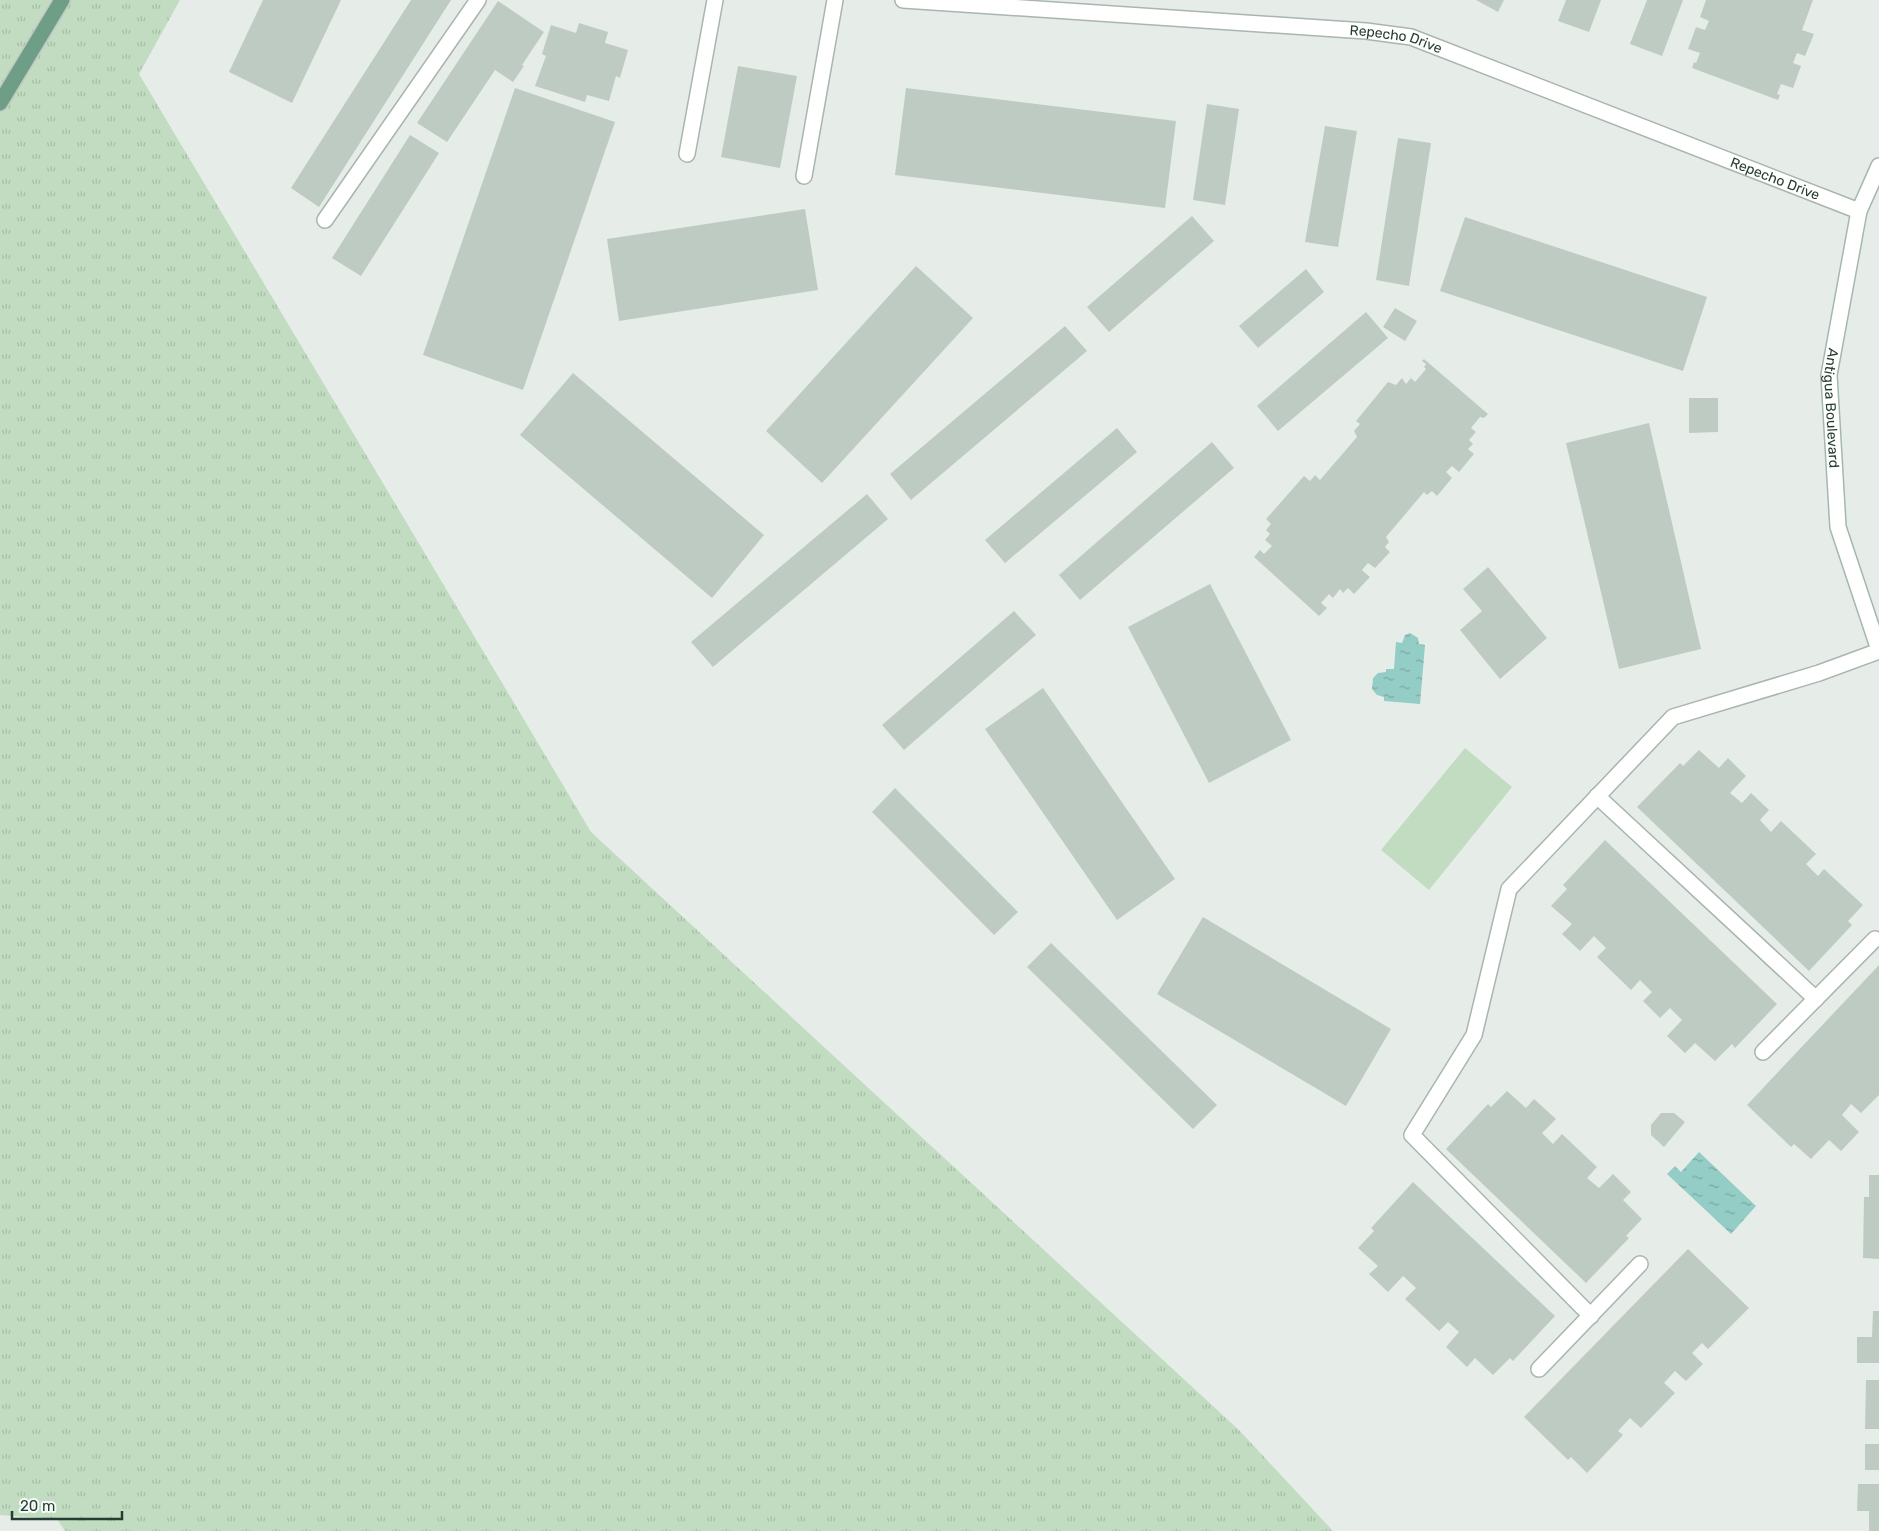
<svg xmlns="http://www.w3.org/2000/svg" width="1879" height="1531" font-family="Rubik,sans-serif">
<defs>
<pattern id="grass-tufts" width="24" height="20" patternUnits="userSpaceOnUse" patternTransform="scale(1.25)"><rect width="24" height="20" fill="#c1dcc1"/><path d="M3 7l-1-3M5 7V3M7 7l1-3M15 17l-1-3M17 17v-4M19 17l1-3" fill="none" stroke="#a6bea6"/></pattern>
<pattern id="water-ripples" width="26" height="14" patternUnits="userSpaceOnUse" patternTransform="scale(1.25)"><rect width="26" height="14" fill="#94ccc6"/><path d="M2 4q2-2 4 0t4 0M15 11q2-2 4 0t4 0" fill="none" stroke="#79a7a1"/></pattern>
</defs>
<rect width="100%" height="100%" fill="#e6ede8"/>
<polygon fill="url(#grass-tufts)" points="0,0 180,0 139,74 591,832 1240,1431 1333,1531 65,1531 57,1519 0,1515"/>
<polygon fill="#c1dcc1" points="1465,748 1512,787 1429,890 1381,850"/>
<g fill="url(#water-ripples)">
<polygon points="1410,633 1418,638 1419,644 1425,645 1420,704 1384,701 1384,697 1377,695 1372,689 1373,678 1378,673 1386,672 1386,669 1394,669 1396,642 1402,643 1405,635"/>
<polygon points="1699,1152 1756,1206 1731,1234 1667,1174 1675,1166 1681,1172"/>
</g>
<g fill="#becbc3">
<polygon points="263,0 341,0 292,103 229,72"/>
<polygon points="411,0 451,0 319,207 291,188"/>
<polygon points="1476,0 1504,0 1498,12"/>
<polygon points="1566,0 1601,0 1589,32 1558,21"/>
<polygon points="1647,0 1683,0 1662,56 1630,44"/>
<polygon points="1706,0 1813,0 1802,30 1814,34 1805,56 1797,53 1793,63 1801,66 1793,88 1781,84 1777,94 1780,95 1778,100 1692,68 1694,62 1696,63 1700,53 1688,49 1696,27 1705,30 1709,21 1700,17"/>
<polygon points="498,1 544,32 522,65 524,66 513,82 495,70 447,142 417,123"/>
<polygon points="579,23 608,32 605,43 628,50 620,78 616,76 609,101 587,95 585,102 535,86 546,56 542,54 551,25 576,33"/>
<polygon points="738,66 797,76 780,168 721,157"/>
<polygon points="515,88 615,122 523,390 423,355"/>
<polygon points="906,88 1176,121 1165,208 895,175"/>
<polygon points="1207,104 1239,109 1225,205 1193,200"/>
<polygon points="1325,126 1357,131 1338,247 1305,242"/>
<polygon points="410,135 439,153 361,276 332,258"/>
<polygon points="1398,138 1431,143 1409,286 1376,280"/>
<polygon points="805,209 818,290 619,321 607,239"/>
<polygon points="1192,216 1214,241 1109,332 1087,307"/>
<polygon points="1465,217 1707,297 1683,371 1440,291"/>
<polygon points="916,266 973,318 822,483 766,431"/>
<polygon points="1306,269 1324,292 1258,348 1239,326"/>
<polygon points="1395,308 1417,321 1405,341 1383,327"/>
<polygon points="1366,312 1388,338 1278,431 1257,406"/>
<polygon points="1065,326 1087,351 911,500 890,474"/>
<polygon points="1424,359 1488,414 1484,418 1480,417 1471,428 1476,432 1469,440 1473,444 1468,449 1474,454 1459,472 1452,466 1446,472 1452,478 1437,496 1432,491 1427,495 1424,492 1386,537 1389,542 1385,547 1390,552 1375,568 1368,563 1362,570 1370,577 1354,594 1348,588 1343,593 1340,589 1333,598 1329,594 1321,603 1327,608 1319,616 1254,557 1260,550 1264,554 1272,546 1265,540 1270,534 1266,530 1271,524 1266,519 1304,476 1310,481 1315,475 1320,480 1357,437 1354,431 1360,424 1356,421 1388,382 1396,385 1402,378 1406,384 1411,378 1415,382 1426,369 1424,367 1426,364 1422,361"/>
<polygon points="573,373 764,535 712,598 520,435"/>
<polygon points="1689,398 1718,398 1718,432 1689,433"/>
<polygon points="1649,423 1701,649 1619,669 1566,443"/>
<polygon points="1117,428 1137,452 1005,563 985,540"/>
<polygon points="1212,442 1234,468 1080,600 1059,575"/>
<polygon points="867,494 888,519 713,667 691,642"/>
<polygon points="1488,567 1547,638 1500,679 1460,630 1482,611 1463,589"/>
<polygon points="1210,584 1291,740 1209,783 1128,627"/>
<polygon points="1014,611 1036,635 904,750 882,725"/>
<polygon points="1043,688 1175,879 1117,920 985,729"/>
<polygon points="1699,750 1719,768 1728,758 1746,776 1730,793 1742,803 1751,793 1769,810 1760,820 1771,832 1781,821 1816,854 1806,864 1818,876 1824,869 1863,905 1848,921 1852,925 1809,971 1637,807 1680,763 1683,766"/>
<polygon points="895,788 1018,912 994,935 872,812"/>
<polygon points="1605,840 1777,1004 1735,1048 1732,1044 1715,1061 1695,1043 1685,1053 1667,1036 1682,1020 1670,1008 1660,1018 1643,1001 1652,992 1640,980 1631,990 1597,957 1606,948 1594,936 1580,951 1562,934 1572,924 1551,906 1567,889 1563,885"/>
<polygon points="1203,917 1391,1029 1346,1106 1157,994"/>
<polygon points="1051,943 1217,1105 1193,1129 1027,967"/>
<polygon points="1879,965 1879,1095 1861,1113 1851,1104 1842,1115 1859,1132 1841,1151 1829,1140 1811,1159 1794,1144 1791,1147 1747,1105"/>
<polygon points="1507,1091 1526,1108 1534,1099 1556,1119 1542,1133 1553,1144 1562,1134 1597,1167 1587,1178 1599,1188 1613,1174 1631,1192 1623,1200 1642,1219 1626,1236 1629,1238 1586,1283 1446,1149 1488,1104 1491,1107"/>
<polygon points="1661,1113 1674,1113 1685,1122 1664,1147 1651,1135 1651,1125"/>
<polygon points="1869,1175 1879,1175 1879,1259 1863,1258 1864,1197 1869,1197"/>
<polygon points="1413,1182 1555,1316 1513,1361 1510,1358 1493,1375 1475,1358 1467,1367 1446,1347 1459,1332 1448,1322 1439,1331 1405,1299 1416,1288 1403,1276 1388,1292 1369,1274 1378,1266 1358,1248 1374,1231 1371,1228"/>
<polygon points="1688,1249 1749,1308 1708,1349 1702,1343 1692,1353 1703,1364 1686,1381 1675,1371 1664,1383 1675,1393 1641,1428 1630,1418 1618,1431 1623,1435 1587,1473 1571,1457 1568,1460 1524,1417"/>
<polygon points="1873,1311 1879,1311 1879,1363 1857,1363 1857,1337 1872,1337"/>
<polygon points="1866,1380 1879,1380 1879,1429 1865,1429"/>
<rect x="1865" y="1444" width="14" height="26"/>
<polygon points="1858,1484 1879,1484 1879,1531 1869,1531 1869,1511 1857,1511"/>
</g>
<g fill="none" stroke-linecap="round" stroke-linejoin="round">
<defs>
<g id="lane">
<polyline points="687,154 715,0"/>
<polyline points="804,176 835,0"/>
<polyline points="325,220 478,0"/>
<polyline points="1597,796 1816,999"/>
<polyline points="1763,1052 1875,939"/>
<polyline points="1591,1316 1412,1135 1474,1035 1509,889 1673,717 1819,673 1879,651"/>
<polyline points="1539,1369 1640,1264"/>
</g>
<g id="street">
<path id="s1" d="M 903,0 L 1366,31 L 1411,37 L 1859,211"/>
</g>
<g id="secondary">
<path id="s2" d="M 1879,166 L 1859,211 L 1829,375 L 1838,527 L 1879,650"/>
</g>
<polyline id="primary" points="0,103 62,0"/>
</defs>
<use href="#lane" stroke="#a9b5ad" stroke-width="18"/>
<use href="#street" stroke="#a9b5ad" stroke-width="18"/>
<use href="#secondary" stroke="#a5b8ad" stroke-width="18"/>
<use href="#primary" stroke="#c2c9c5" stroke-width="18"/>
<use href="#lane" stroke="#fff" stroke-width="15"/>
<use href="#street" stroke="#fff" stroke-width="15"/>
<use href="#secondary" stroke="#fff" stroke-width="15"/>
<use href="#primary" stroke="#6f9e86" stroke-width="15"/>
</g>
<g text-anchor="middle" stroke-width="4.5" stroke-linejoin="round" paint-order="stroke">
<g font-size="14" fill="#263e31" stroke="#f6faf7">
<text dy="5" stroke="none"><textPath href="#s1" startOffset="495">Repecho Drive</textPath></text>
<text dy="5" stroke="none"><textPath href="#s1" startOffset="900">Repecho Drive</textPath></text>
<text dy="5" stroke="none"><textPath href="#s2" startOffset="249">Antigua Boulevard</textPath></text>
</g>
</g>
<path d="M12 1511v8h110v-8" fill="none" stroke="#263e31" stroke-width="2.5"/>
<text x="20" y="1511" font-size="15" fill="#263e31" stroke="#f6faf7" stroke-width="4" paint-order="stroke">20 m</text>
</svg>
